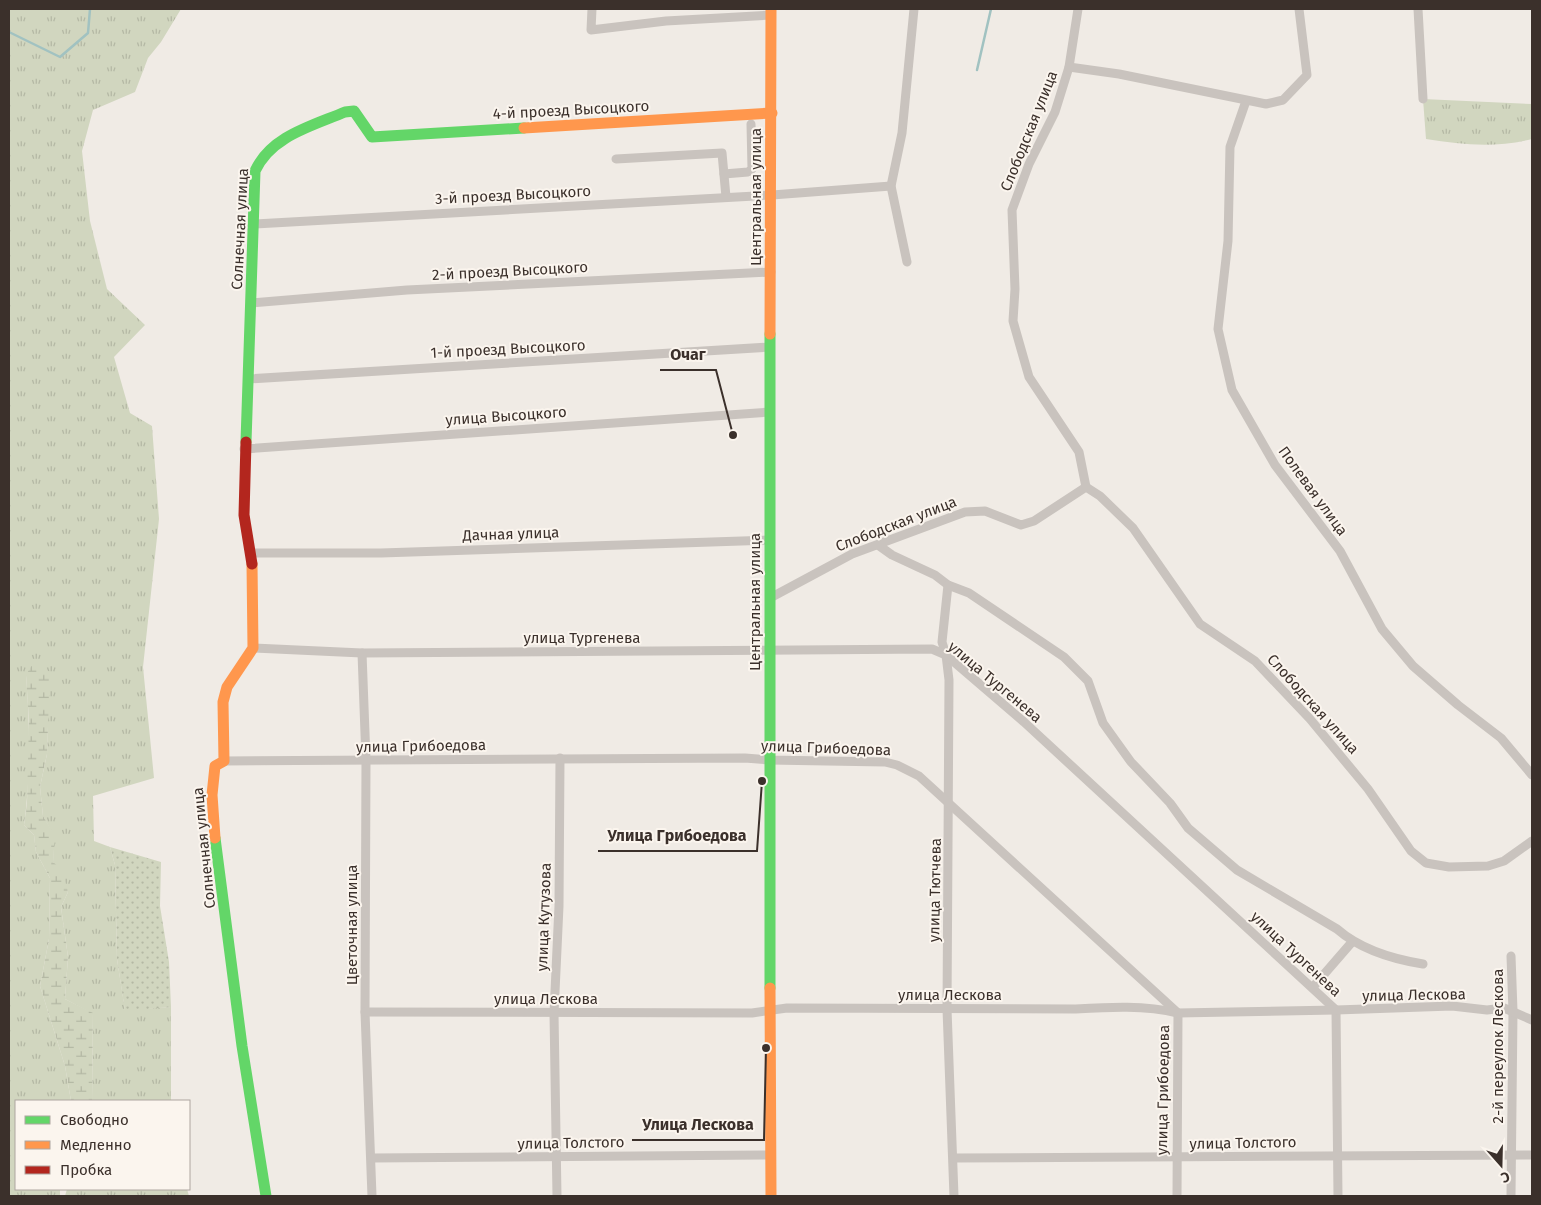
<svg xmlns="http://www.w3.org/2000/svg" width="1541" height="1205" font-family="'Fira Sans',sans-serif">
<defs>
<pattern id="grass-tufts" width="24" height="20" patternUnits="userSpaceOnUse" patternTransform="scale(1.25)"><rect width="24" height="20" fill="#d1d6bf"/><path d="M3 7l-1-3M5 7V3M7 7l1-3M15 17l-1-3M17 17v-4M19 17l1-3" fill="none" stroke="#b4b8a4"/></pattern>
<pattern id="wetland-marsh" width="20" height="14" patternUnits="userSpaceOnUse" patternTransform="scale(1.25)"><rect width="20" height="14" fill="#d1d6bf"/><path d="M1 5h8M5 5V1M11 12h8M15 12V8" fill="none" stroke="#b4b8a4"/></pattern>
<pattern id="garden-dots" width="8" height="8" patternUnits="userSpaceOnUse" patternTransform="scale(1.25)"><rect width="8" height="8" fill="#d1d6bf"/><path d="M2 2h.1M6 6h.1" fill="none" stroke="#b4b8a4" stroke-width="1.8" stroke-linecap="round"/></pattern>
</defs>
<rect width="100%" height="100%" fill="#f0ebe5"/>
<g fill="url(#grass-tufts)">
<path d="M 9,9 L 181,9 L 161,42 L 148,58 L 135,92 L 93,110 L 82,151 L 90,221 L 107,289 L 145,325 L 114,357 L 130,413 L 152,426 L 159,519 L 143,667 L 154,778 L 93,796 L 94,841 L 110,847 L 115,865 L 117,959 L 125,1010 L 171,1007 L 171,1101 L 92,1101 L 93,1014 L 65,999 L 68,957 L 61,907 L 68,892 L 53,862 L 54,836 L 43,816 L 40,787 L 47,754 L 48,716 L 26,675 C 30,725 31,775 24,825 L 34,835 L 36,852 L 50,878 L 49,939 L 40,986 L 65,1066 L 71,1101 L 16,1101 L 16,1189 L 60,1189 L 60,1196 L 9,1196 Z"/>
<path d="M 1423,99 L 1532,104 L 1532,139 C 1496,148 1463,145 1426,139 Z"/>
<polygon points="67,1189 187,1189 189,1196 65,1196"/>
</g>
<polygon fill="url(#wetland-marsh)" points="33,663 50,672 47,754 40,787 43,816 55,836 53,862 62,870 68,892 61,907 68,957 65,999 93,1013 92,1101 71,1101 65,1066 40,986 49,939 50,878 36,852 34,835 24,825 27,802 29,721 26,675"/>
<polygon fill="url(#garden-dots)" points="110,847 161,862 160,906 169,962 171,1007 125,1011 117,959 115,865"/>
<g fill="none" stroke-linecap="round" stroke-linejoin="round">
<g stroke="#a1c2c1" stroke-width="2.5">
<polyline points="9,32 60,57 88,33 90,9"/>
<polyline points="977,70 991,9"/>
</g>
<g stroke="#c9c3be" stroke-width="9">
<polyline points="592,9 591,30 666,21 771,15"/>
<polyline points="1078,9 1069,67 1055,112 1029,164 1012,210 1015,289 1013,321 1029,377 1079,452 1086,487"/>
<polyline points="1418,9 1423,99"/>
<polyline points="1069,67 1119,74 1266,104 1283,100 1307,75 1299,9"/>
<polyline points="1246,101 1230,147 1228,241 1218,329 1232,390 1275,465 1340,551 1382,629 1413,666 1458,705 1501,738 1532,775"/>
<polyline points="616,159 722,153 726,197"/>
<polyline points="724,174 748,172 752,169 751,124"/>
<polyline points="255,224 772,195 891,186"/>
<polyline points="907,262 891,186 902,133 914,9"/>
<polyline points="251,303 407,290 771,272"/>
<polyline points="248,379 770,347"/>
<polyline points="244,449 770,412"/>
<path d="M 878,545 L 892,555 L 935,575 L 948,585 L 969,593 L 1064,657 L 1088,681 L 1103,723 L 1131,762 L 1170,803 L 1188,828 L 1237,870 L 1337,929 C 1361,950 1392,959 1423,964"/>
<polyline points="252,553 381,553 770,540"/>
<polyline points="948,585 942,642 946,655 949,680 947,1009 954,1196"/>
<polyline points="770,598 852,554 965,512 985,511 1021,525 1034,521 1086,487 1100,496 1133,528 1200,624 1255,661 1310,719 1368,789 1411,851 1426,863 1449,867 1488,866 1504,861 1532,841"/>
<polyline points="253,648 362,653 932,649 946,655 1024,722 1336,1010 1338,1196"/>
<polyline points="362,653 366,760 365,1012 372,1196"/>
<polyline points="224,761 745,758 769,760 885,762 897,765 919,776 1178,1013 1177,1196"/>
<polyline points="1511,956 1513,1011 1511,1196"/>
<polyline points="1313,987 1352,942"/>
<path d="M 365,1012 L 752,1013 L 787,1008 L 1075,1009 C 1110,1007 1144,1005 1178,1013 L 1336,1010 L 1452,1006 L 1487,1010 L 1504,1008 L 1532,1020"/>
<polyline points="372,1158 771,1155"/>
<polyline points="954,1158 1532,1155"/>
<polyline points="557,1196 554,1013 559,906 560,758"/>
</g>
<g stroke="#63d668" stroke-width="11">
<path d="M 246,442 L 255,171 C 271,136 312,126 345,112 L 354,111 L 372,137 L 524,128"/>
<polyline points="215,838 242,1046 266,1196"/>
<polyline points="770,988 770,334"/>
</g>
<g stroke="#ff974d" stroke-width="11">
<polyline points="524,128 772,113"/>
<polyline points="770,334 771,9"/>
<polyline points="215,838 212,795 215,766 224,761 223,702 227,687 253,648 252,564"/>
<polyline points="770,988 771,1196"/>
</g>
<polyline stroke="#b3261e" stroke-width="11" points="246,442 244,515 252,564"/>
</g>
<g text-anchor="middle" stroke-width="4" stroke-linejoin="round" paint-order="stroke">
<g font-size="15" fill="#3b302b" stroke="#fbf5ee">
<text transform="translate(571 110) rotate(-3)" y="5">4-й проезд Высоцкого</text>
<text transform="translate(1029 131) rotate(-68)" y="5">Слободская улица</text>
<text transform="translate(513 195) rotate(-3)" y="5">3-й проезд Высоцкого</text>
<text transform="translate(756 197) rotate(-90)" y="5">Центральная улица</text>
<text transform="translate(240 229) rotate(-87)" y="5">Солнечная улица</text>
<text transform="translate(510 271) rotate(-3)" y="5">2-й проезд Высоцкого</text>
<text transform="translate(508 349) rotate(-3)" y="5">1-й проезд Высоцкого</text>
<text transform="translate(506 416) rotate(-4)" y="5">улица Высоцкого</text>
<text transform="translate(1313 491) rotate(54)" y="5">Полевая улица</text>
<text transform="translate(896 524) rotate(-21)" y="5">Слободская улица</text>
<text transform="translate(511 534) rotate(-2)" y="5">Дачная улица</text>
<text transform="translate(755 602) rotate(-90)" y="5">Центральная улица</text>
<text x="582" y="643">улица Тургенева</text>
<text transform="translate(995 682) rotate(40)" y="5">улица Тургенева</text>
<text transform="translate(1313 704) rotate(48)" y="5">Слободская улица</text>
<text transform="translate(421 746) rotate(-1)" y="5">улица Грибоедова</text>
<text transform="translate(826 748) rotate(2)" y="5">улица Грибоедова</text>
<text transform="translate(204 848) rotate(-96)" y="5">Солнечная улица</text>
<text transform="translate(935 890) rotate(-89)" y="5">улица Тютчева</text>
<text transform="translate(544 917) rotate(-88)" y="5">улица Кутузова</text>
<text transform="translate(352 925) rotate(-90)" y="5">Цветочная улица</text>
<text transform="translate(1296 954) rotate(43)" y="5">улица Тургенева</text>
<text x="950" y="1000">улица Лескова</text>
<text transform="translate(1414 995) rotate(-1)" y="5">улица Лескова</text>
<text x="546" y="1004">улица Лескова</text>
<text transform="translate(1498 1046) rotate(-90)" y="5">2-й переулок Лескова</text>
<text transform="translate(1163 1090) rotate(-89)" y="5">улица Грибоедова</text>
<text transform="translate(571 1143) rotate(-1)" y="5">улица Толстого</text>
<text transform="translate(1243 1143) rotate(-1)" y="5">улица Толстого</text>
</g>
</g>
<path fill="none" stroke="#3b302b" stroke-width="2" d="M733 435L716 370H660M762 781L757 851H598M766 1048L764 1140H632"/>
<g fill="#3b302b" stroke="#fbf5ee" stroke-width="2">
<circle cx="733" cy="435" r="5"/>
<circle cx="762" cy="781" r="5"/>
<circle cx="766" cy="1048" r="5"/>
</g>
<g font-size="16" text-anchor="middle" font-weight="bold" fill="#3b302b" stroke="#fbf5ee" stroke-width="4" stroke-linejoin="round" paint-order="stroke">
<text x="688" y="360">Очаг</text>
<text x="677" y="841">Улица Грибоедова</text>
<text x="698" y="1130">Улица Лескова</text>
</g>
<rect width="1541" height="1205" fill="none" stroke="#3b302b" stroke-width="20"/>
<rect x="15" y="1100" width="175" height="90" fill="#fbf5ee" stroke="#aea6a0"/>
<rect x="25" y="1116" width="25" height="8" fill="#63d668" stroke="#aea6a0"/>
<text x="60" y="1125" font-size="15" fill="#3b302b">Свободно</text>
<rect x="25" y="1141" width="25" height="8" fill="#ff974d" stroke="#aea6a0"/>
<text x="60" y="1150" font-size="15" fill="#3b302b">Медленно</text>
<rect x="25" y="1166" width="25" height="8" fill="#b3261e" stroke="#aea6a0"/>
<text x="60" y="1175" font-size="15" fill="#3b302b">Пробка</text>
<g transform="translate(1501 1165) rotate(160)" stroke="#fbf5ee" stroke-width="4" paint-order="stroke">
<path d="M0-4L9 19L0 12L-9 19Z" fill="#3b302b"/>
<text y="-8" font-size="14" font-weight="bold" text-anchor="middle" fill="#3b302b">С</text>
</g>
</svg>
